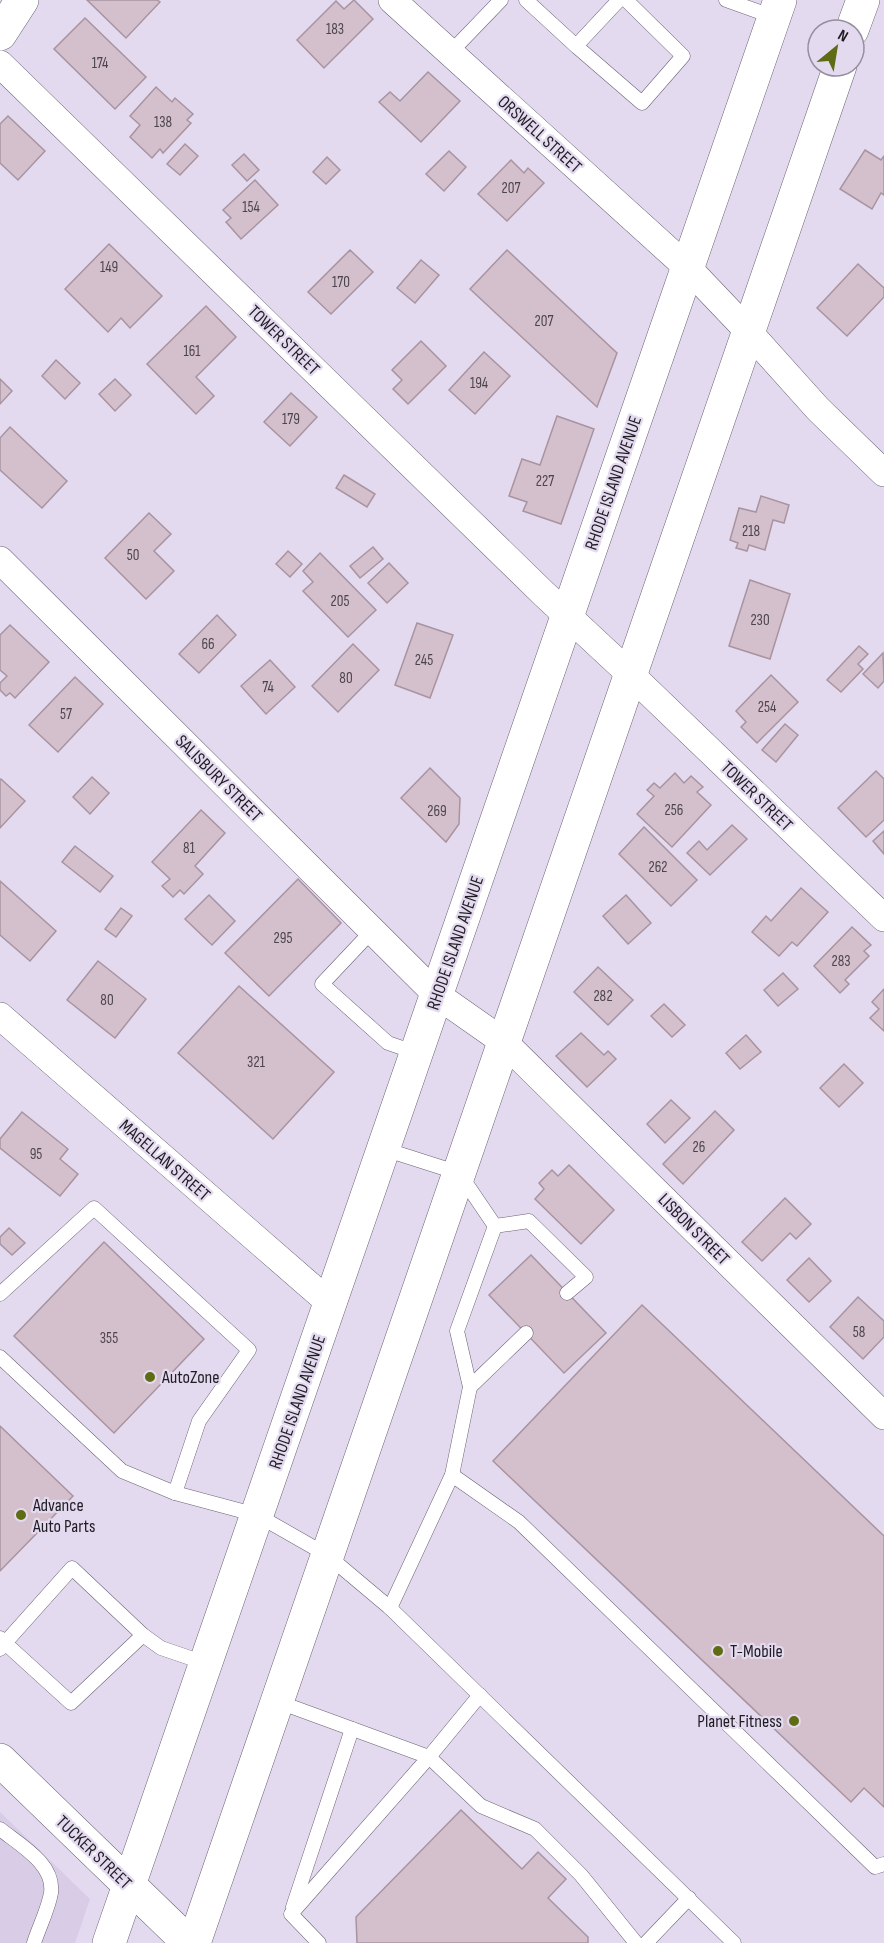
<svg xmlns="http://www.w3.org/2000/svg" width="884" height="1943" font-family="'Sofia Sans Condensed',sans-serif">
<rect width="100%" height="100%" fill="#e4daef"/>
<polygon fill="#d9cce7" points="0,1812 90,1899 75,1943 0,1943"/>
<g fill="#d4bfcc" stroke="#a894a0" stroke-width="1.5">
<polygon points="87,0 157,0 160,2 126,38"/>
<polygon points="354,0 373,19 324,68 297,40 336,1 344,9"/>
<polygon points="85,18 146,77 115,109 54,49"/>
<polygon points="428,72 460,101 421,142 379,102 390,92 400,101"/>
<polygon points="156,87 172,102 175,98 193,114 187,120 191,123 163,153 160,149 152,158 130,137 140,125 130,116"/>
<polygon points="8,116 45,151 18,180 0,163 0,124"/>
<polygon points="185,144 198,156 180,175 167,164"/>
<polygon points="865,150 881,160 884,156 884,195 881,193 872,209 840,189"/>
<polygon points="449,151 466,167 444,191 426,174"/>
<polygon points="244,154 259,170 247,181 232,165"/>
<polygon points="327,157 340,170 326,184 313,172"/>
<polygon points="511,160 524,173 528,168 544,183 507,221 478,194"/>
<polygon points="255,180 278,205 241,239 226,222 231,218 223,210"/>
<polygon points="109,244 162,296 130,328 121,318 108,332 65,289"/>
<polygon points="350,250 373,272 331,314 308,292"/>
<polygon points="507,250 617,353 597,407 470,289"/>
<polygon points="421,260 439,275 415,303 397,288"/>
<polygon points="858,264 884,288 884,297 847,336 817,308"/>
<polygon points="206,306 236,337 196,377 214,396 196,414 147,364"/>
<polygon points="421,341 446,366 408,404 393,389 402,380 392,370"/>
<polygon points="484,352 510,376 475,414 449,390"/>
<polygon points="56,360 80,383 65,399 42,376"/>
<polygon points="0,379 12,391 0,404"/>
<polygon points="115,379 131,395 115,411 99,394"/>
<polygon points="291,393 317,417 290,446 264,422"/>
<polygon points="557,416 594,429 561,524 523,511 527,502 509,496 522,459 540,465"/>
<polygon points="10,427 67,481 42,508 0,470 0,438"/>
<polygon points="344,475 375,494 367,507 336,488"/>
<polygon points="761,496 789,505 784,523 773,520 765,550 749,545 747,551 736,548 738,543 730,540 739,508 756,512"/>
<polygon points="149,513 171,534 154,551 174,571 146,599 105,558"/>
<polygon points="373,547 383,559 360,578 350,566"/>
<polygon points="288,551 302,564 290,577 276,564"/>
<polygon points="320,553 376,610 348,637 303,591 313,582 303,571"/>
<polygon points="389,563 408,583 387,603 368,583"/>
<polygon points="750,580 790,594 770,659 729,646"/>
<polygon points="217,615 236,635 199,673 179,654"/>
<polygon points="417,623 453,635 430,698 395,685"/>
<polygon points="10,625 49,662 15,698 10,693 6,696 0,690 0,683 7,676 0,670 0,635"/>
<polygon points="353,644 379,670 338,712 312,686"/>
<polygon points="859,646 868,654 858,664 863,669 841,692 827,680"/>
<polygon points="883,653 884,681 878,688 863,674"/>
<polygon points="270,660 295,687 266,714 241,686"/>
<polygon points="771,675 798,702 757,743 741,727 746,722 736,711"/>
<polygon points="75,677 103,704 58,752 29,725"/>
<polygon points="785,724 798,735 776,762 762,750"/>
<polygon points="430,768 460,798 459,824 446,842 401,798"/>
<polygon points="876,771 884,779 884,820 866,837 838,808"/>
<polygon points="675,773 684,783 691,776 703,787 697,792 711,805 672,847 637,814 654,796 647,790 654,783 660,788"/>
<polygon points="92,777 109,793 90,814 73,797"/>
<polygon points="1,779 25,801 0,828 0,780"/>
<polygon points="201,810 225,833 195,866 203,874 184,894 180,890 173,897 162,886 170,879 152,862"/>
<polygon points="732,825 747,839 710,875 687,853 699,841 707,850"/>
<polygon points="644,827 697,880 671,906 619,854"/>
<polygon points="884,831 884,854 873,841"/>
<polygon points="75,846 113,876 100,892 62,862"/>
<polygon points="298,879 341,923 269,996 225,953"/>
<polygon points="0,881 56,931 30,961 0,935"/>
<polygon points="801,888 828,912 797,946 792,942 779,956 752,932 766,916 771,921"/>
<polygon points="209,895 235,921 212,945 185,919"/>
<polygon points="626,895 651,923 628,944 603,916"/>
<polygon points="121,908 132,916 116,937 105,929"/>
<polygon points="852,927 871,945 864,951 869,956 845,980 849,984 840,993 814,966"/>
<polygon points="98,961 146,999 115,1038 67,1000"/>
<polygon points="598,967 633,1000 608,1025 574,992"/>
<polygon points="783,973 798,989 778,1006 764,990"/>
<polygon points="239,986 334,1072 273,1139 178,1053"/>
<polygon points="884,989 884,1031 870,1018 879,1009 872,1002"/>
<polygon points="664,1004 685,1025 672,1037 651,1016"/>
<polygon points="581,1033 604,1055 608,1051 616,1059 587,1087 556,1056"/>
<polygon points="746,1035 761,1052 740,1069 726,1053"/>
<polygon points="844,1064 863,1083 839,1107 820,1088"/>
<polygon points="671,1100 690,1118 665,1143 647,1124"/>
<polygon points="715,1111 734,1130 683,1184 663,1164"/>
<polygon points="22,1112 68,1149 60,1159 78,1174 60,1196 0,1148 0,1139"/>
<polygon points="569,1165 614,1210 581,1244 535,1199 544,1189 539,1183 552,1170 558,1176"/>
<polygon points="785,1198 811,1224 796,1239 790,1233 762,1261 742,1242"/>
<polygon points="9,1228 25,1243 12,1255 0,1244 0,1237"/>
<polygon points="104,1242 204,1339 114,1433 14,1336"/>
<polygon points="531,1255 606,1333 564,1373 489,1295"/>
<polygon points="809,1258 831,1281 809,1302 787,1280"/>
<polygon points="858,1297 884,1321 884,1337 863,1359 830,1327"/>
<polygon points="642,1305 884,1536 884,1807 864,1788 851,1802 493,1461"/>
<polygon points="0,1426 73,1496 0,1571"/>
<polygon points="461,1810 522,1869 538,1852 566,1879 548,1898 588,1937 588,1943 357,1943 356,1917"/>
</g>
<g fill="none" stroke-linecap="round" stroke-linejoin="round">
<defs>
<g id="service">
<polyline points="526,0 576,46 619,0"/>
<polyline points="726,0 774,17"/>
<polyline points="576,46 642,103 683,56 626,0"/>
<polyline points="450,53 501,0"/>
<polyline points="372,931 322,984 388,1043 417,1053"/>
<polyline points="384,1149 459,1173 495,1226 457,1331 470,1387 452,1475 390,1608"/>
<polyline points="495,1226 529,1221 586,1277 567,1293"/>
<polyline points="0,1294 94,1208 249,1350 199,1421 175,1493"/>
<polyline points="0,1357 122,1471 175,1493 257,1515 327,1555 390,1608 734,1943"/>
<polyline points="470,1387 526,1333"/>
<polyline points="452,1475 519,1522 875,1867 884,1864"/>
<polyline points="0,1638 5,1643 72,1568 143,1635"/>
<polyline points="0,1649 5,1643 71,1703 143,1635 161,1648 205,1663"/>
<polyline points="480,1695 429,1757 481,1806 535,1829 581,1875 636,1943"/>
<polyline points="276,1701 429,1757 291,1914 319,1943"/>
<path d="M 0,1829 C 20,1845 55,1864 51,1893 C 48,1910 39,1927 34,1943"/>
<polyline points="293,1907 352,1729"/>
<polyline points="646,1943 689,1898"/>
</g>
<g id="minor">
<polyline points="392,0 688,268 748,331 818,409 884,473"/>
<polyline points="0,64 544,594 630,674 884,918"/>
<polyline points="0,560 437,995 504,1042 884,1416"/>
<polyline points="0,1016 331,1304"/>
</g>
<g id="tertiary">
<polyline points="0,34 22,0"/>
<polyline points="0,1760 189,1943"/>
</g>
<g id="secondary">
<polyline points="852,30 863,0"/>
<polyline points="109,1943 780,0"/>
<polyline points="194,1943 840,66"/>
</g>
</defs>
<use href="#service" stroke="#6b6274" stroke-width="15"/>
<use href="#minor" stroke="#6b6274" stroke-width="28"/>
<use href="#tertiary" stroke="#6b6274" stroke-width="34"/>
<use href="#secondary" stroke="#6b6274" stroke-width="34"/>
<use href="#service" stroke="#fff" stroke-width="14"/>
<use href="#minor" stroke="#fff" stroke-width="27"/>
<use href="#tertiary" stroke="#fff" stroke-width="33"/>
<use href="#secondary" stroke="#fff" stroke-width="33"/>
</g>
<g fill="#5f6c14" stroke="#e4daef" stroke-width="2">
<circle cx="150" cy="1377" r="6"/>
<circle cx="21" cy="1515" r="6"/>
<circle cx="718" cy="1651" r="6"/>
<circle cx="794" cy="1721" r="6"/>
</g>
<g text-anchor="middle" stroke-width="4.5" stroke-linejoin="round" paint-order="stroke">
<g font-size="15" fill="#4c454d">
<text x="335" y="34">183</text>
<text x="100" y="68">174</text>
<text x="163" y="127">138</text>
<text x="511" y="193">207</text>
<text x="251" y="212">154</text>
<text x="109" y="272">149</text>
<text x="341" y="287">170</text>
<text x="544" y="326">207</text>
<text x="192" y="356">161</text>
<text x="479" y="388">194</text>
<text x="291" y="424">179</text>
<text x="545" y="486">227</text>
<text x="751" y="536">218</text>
<text x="133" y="560">50</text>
<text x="340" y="606">205</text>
<text x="760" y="625">230</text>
<text x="208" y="649">66</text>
<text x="424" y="665">245</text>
<text x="346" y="683">80</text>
<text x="268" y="692">74</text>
<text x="767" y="712">254</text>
<text x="66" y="719">57</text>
<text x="674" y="815">256</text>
<text x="437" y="816">269</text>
<text x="189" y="853">81</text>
<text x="658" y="872">262</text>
<text x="283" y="943">295</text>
<text x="841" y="966">283</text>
<text x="603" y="1001">282</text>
<text x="107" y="1005">80</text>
<text x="256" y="1067">321</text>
<text x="699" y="1152">26</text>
<text x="36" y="1159">95</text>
<text x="859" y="1337">58</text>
<text x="109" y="1343">355</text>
</g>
<g font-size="18" fill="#1f1c23" stroke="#e4daef">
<text transform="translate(540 134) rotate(42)" y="6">ORSWELL STREET</text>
<text transform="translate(284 340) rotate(44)" y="6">TOWER STREET</text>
<text transform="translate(613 483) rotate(-71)" y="6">RHODE ISLAND AVENUE</text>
<text transform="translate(219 778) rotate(45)" y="6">SALISBURY STREET</text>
<text transform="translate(757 796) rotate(44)" y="6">TOWER STREET</text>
<text transform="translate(455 943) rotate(-71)" y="6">RHODE ISLAND AVENUE</text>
<text transform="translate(165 1160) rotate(41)" y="6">MAGELLAN STREET</text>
<text transform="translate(694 1229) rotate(45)" y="6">LISBON STREET</text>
<text transform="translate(297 1402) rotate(-71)" y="6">RHODE ISLAND AVENUE</text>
<text transform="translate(94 1852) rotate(44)" y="6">TUCKER STREET</text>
</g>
<g font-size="18" fill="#1f1c23" stroke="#e4daef" text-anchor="start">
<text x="162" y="1383">AutoZone</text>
<text x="33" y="1511">Advance<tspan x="33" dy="21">Auto Parts</tspan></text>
<text x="730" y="1657">T-Mobile</text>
<text x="782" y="1727" text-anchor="end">Planet Fitness</text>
</g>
</g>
<g transform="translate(836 48) rotate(30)"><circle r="28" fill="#e4daef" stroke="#958e9d" stroke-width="1.5"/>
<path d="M0-4.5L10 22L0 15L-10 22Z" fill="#5f6c14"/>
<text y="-9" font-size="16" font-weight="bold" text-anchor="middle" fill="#1f1c23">N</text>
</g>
</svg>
